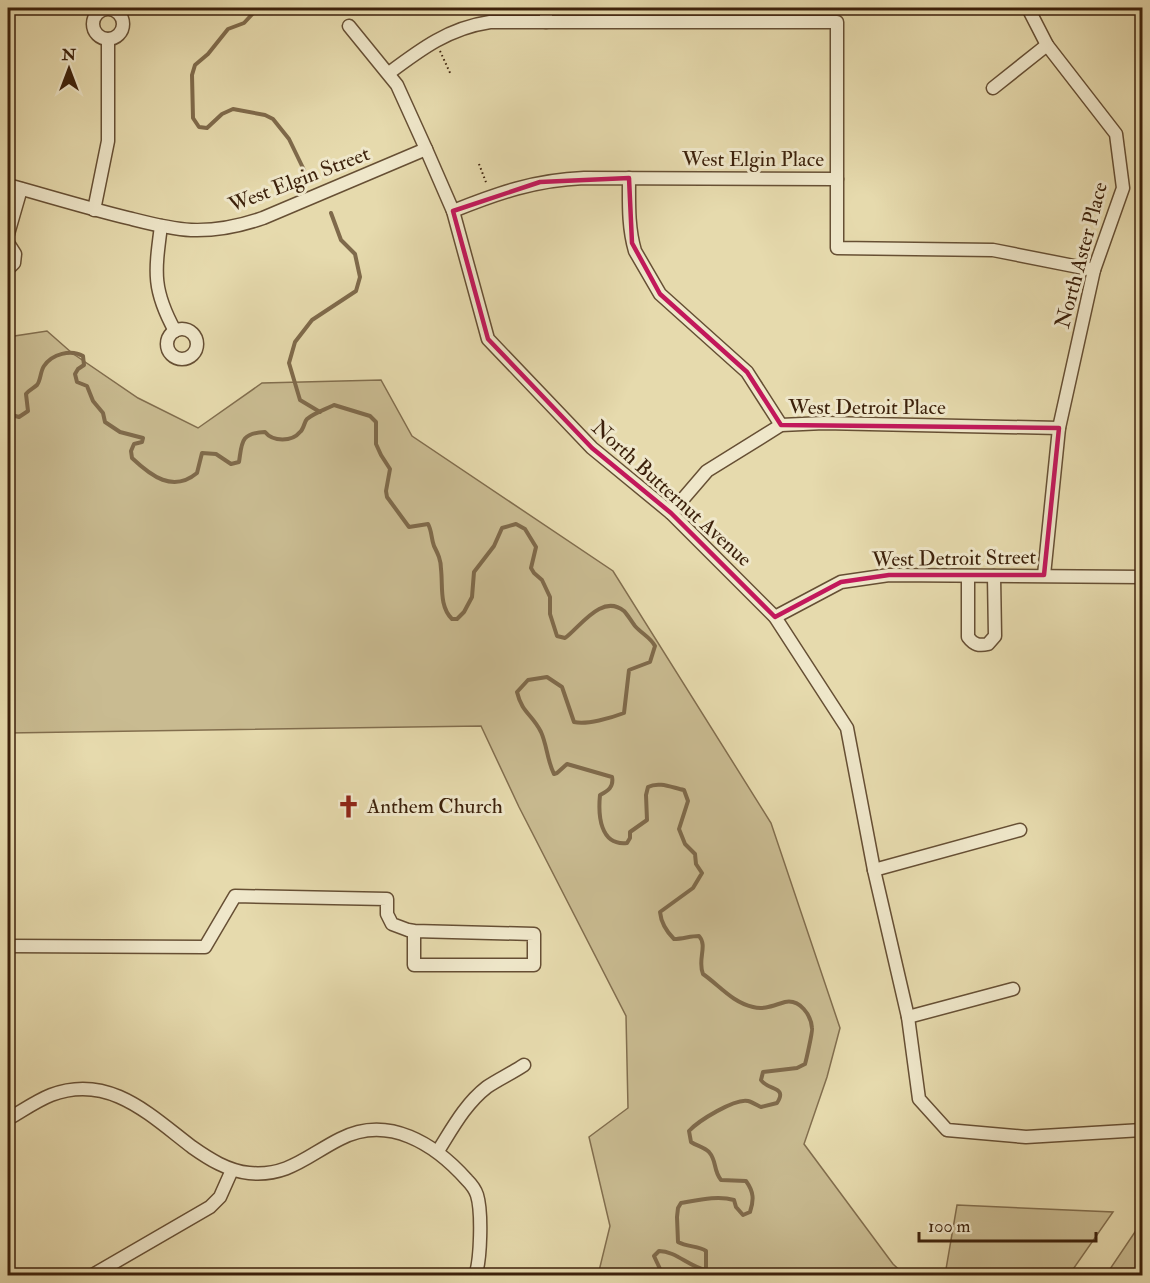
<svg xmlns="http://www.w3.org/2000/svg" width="1150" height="1283" font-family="'IM FELL Double Pica',serif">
<rect width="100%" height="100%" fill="#e6daad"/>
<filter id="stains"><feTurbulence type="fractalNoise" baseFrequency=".00333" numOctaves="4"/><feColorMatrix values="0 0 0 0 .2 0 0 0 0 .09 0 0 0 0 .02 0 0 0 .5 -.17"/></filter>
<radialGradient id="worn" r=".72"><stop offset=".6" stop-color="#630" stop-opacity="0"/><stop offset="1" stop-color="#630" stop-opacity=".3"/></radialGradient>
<g fill="#c9bb91" stroke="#826e4e" stroke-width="1.5">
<polygon points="47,331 72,353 138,398 198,428 262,383 381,380 412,436 613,571 771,823 840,1028 827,1077 804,1144 893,1264 905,1275 598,1275 610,1226 589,1137 628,1108 626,1016 519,807 481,726 8,733 8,337"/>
<polygon points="957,1205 1113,1212 1069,1275 945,1275"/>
<polygon points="1142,1222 1142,1275 1106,1275 1141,1223"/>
</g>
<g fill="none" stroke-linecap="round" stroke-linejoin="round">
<g stroke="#7f6a4b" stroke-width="4">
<polyline points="258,8 244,23 228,29 208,54 195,65 192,75 193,118 199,127 207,128 222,114 233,109 265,115 273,119 289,139 304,170"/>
<polyline points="1139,8 1142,12"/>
<polyline points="320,412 300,400 289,363 295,342 312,320 356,291 360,277 355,254 341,240 331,213"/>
<path d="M 8,414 L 19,417 L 28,411 L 26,394 C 29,390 34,388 37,385 C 41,380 40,372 44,366 C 52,354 71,349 83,356 L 84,365 L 78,369 L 75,374 L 77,382 L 87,386 L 93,401 L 103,413 L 105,422 L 120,432 L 143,438 L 142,442 L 134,444 L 131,451 L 132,458 C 151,476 173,493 197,473 L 202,453 L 216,454 L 231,464 L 239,462 C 242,443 240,433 265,432 C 273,442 292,442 300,432 C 304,429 304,422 307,419 C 314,413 326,409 334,405 L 370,416 L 376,422 L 376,444 L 381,455 L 390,469 L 386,491 L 387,497 L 409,527 L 428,524 C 432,531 431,538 434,546 C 438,554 441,560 441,569 C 443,586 439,606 452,619 L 457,619 L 464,612 L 472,597 L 474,572 L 494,546 L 502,528 L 516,524 L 525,529 L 536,547 L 531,568 L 534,573 L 542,580 L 550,597 L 550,614 L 557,636 L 565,638 C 580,627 602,593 624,611 C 628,615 631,621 635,626 C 642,634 650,637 655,646 L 650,662 L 629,670 L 624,713 C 611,718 587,725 574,722 L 562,687 L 547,677 L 528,680 L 517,692 C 522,713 532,714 541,732 C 547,745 547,760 554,774 L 557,773 L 567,764 L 612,777 C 614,787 608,791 600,795 C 598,815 600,846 627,843 L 630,838 L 630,832 L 647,820 L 646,795 L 648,787 C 659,781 673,788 684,790 L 688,801 L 679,829 L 685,844 L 695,854 L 696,864 L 702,873 L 693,888 L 660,912 C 661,922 666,931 674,939 C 683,939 690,936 699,936 C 708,946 697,960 703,974 C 720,986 732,1002 753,1007 C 765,1010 774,1005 785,1002 C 800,999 811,1015 812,1028 C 813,1030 806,1061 805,1064 L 797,1068 L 763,1072 L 761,1080 C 768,1091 788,1086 777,1103 L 761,1107 C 757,1105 752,1102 748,1101 C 735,1098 698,1121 689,1131 L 691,1142 C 697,1146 704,1147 709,1152 C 717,1161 713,1170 721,1180 L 746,1181 C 754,1192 754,1200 750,1212 L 743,1215 L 736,1207 L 734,1200 C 718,1195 698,1200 681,1203 L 678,1208 L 677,1217 L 678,1242 C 687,1247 699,1246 706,1251 L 706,1270"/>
<polyline points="1139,564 1142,484"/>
<polyline points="1138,594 1142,729"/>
<path d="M 659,1276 L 661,1271 L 654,1256 L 659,1251 C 676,1251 689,1267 706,1270 L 708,1276"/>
</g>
<defs>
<g id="minor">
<polyline points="1028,8 1047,45 1116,134 1123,188 1094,270 1059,428 1044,575"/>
<circle cx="108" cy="24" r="15"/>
<polyline points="546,22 546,8"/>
<polyline points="349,26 397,85 426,149 453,211 488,339 592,448 671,513 775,617 847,728 874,870 908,1017 919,1099 947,1130 1026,1137 1142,1130"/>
<path d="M 389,73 C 421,49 449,28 490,22 L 837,22 L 837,248 L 993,250 L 1094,270"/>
<polyline points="993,88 1047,45"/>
<path d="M 629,178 C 629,203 628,227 635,251 L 660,294 L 747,372 L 781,425"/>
<path d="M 8,185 C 48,196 87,208 128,218 C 148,223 170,229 191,230 C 216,231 240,226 263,218 L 426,149"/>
<polyline points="94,210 108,141 108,39"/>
<path d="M 453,211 C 498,193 535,180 584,178 L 837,179"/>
<path d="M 161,226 C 155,272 152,289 175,331"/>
<polyline points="8,234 21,189"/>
<polyline points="8,243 15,254 14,263 8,269"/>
<circle cx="182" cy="344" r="15"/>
<polyline points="671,513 707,471 781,425 824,423 1059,428"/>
<path d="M 968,577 L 968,637 C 974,645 979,646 988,644 L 995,636 L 994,576"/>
<polyline points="775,617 841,582 889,575 1142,577"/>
<polyline points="874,870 1020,830"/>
<polyline points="8,946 205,947 235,896 387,899 387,914 392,924 408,930 414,931 414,965 534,965 534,934 414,931"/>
<polyline points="908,1017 1013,989"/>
<path d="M 8,1119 C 22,1111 36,1101 51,1095 C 109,1073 150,1115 192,1147 C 209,1159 228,1171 249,1173 C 288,1177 308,1155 340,1139 C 388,1114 435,1144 467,1180 C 471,1184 475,1189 477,1195 C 482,1211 481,1260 475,1276"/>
<path d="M 438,1151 C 452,1129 465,1104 487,1087 C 499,1079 512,1073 524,1065"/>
<polyline points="91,1276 210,1207 220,1197 232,1170"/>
</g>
</defs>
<use href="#minor" stroke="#664f34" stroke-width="15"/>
<g stroke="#3c210b" stroke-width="2" stroke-dasharray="1.5 3" stroke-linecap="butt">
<polyline points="440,51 451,75"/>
<polyline points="479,164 487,185"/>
</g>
<use href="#minor" stroke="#efe7ca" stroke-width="12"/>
</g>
<path fill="none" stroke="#c2185b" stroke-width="4.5" stroke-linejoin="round" d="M 629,178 L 632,243 L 660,294 L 747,372 L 781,425 L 1059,428 L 1044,575 L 889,575 L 841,582 L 775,617 L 671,513 L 592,448 L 488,339 L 453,211 L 540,182 Z"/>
<defs>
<symbol id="church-bare" viewBox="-9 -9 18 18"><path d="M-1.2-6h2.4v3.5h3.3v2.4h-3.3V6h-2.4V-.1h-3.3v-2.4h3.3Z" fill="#8f2418" stroke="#efe7ca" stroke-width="2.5" paint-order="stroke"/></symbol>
</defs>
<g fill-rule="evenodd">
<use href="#church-bare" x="332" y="790" width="33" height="33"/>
</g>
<g text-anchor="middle" stroke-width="6" stroke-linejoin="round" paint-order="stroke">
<g font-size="21" fill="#3c210b" stroke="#efe7ca">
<text x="753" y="166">West Elgin Place</text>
<text transform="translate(299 179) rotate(-21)" y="7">West Elgin Street</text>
<text transform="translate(1081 255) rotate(-75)" y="7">North Aster Place</text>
<text x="867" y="414">West Detroit Place</text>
<text transform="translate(672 493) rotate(42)" y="7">North Butternut Avenue</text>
<text transform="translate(954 558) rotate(-1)" y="7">West Detroit Street</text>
</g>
<g font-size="21" fill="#3c210b" stroke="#efe7ca" text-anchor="start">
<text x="367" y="813">Anthem Church</text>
</g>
</g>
<rect width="1150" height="1283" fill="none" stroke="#e6daad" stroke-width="30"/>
<rect x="9" y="9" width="1132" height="1265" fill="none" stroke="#3c210b" stroke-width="3"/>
<rect x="15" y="15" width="1120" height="1253" fill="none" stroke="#3c210b" stroke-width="1.5"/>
<g transform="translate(69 69)" stroke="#efe7ca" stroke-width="4.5" paint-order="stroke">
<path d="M0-4.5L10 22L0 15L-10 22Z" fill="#3c210b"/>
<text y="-9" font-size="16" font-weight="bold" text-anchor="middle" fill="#3c210b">N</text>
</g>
<path d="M919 1232v9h177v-9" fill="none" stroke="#3c210b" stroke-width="3"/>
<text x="928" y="1232" font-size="18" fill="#3c210b" stroke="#efe7ca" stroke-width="4.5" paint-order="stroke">100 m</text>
<rect width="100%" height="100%" filter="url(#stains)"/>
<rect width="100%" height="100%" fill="url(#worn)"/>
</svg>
